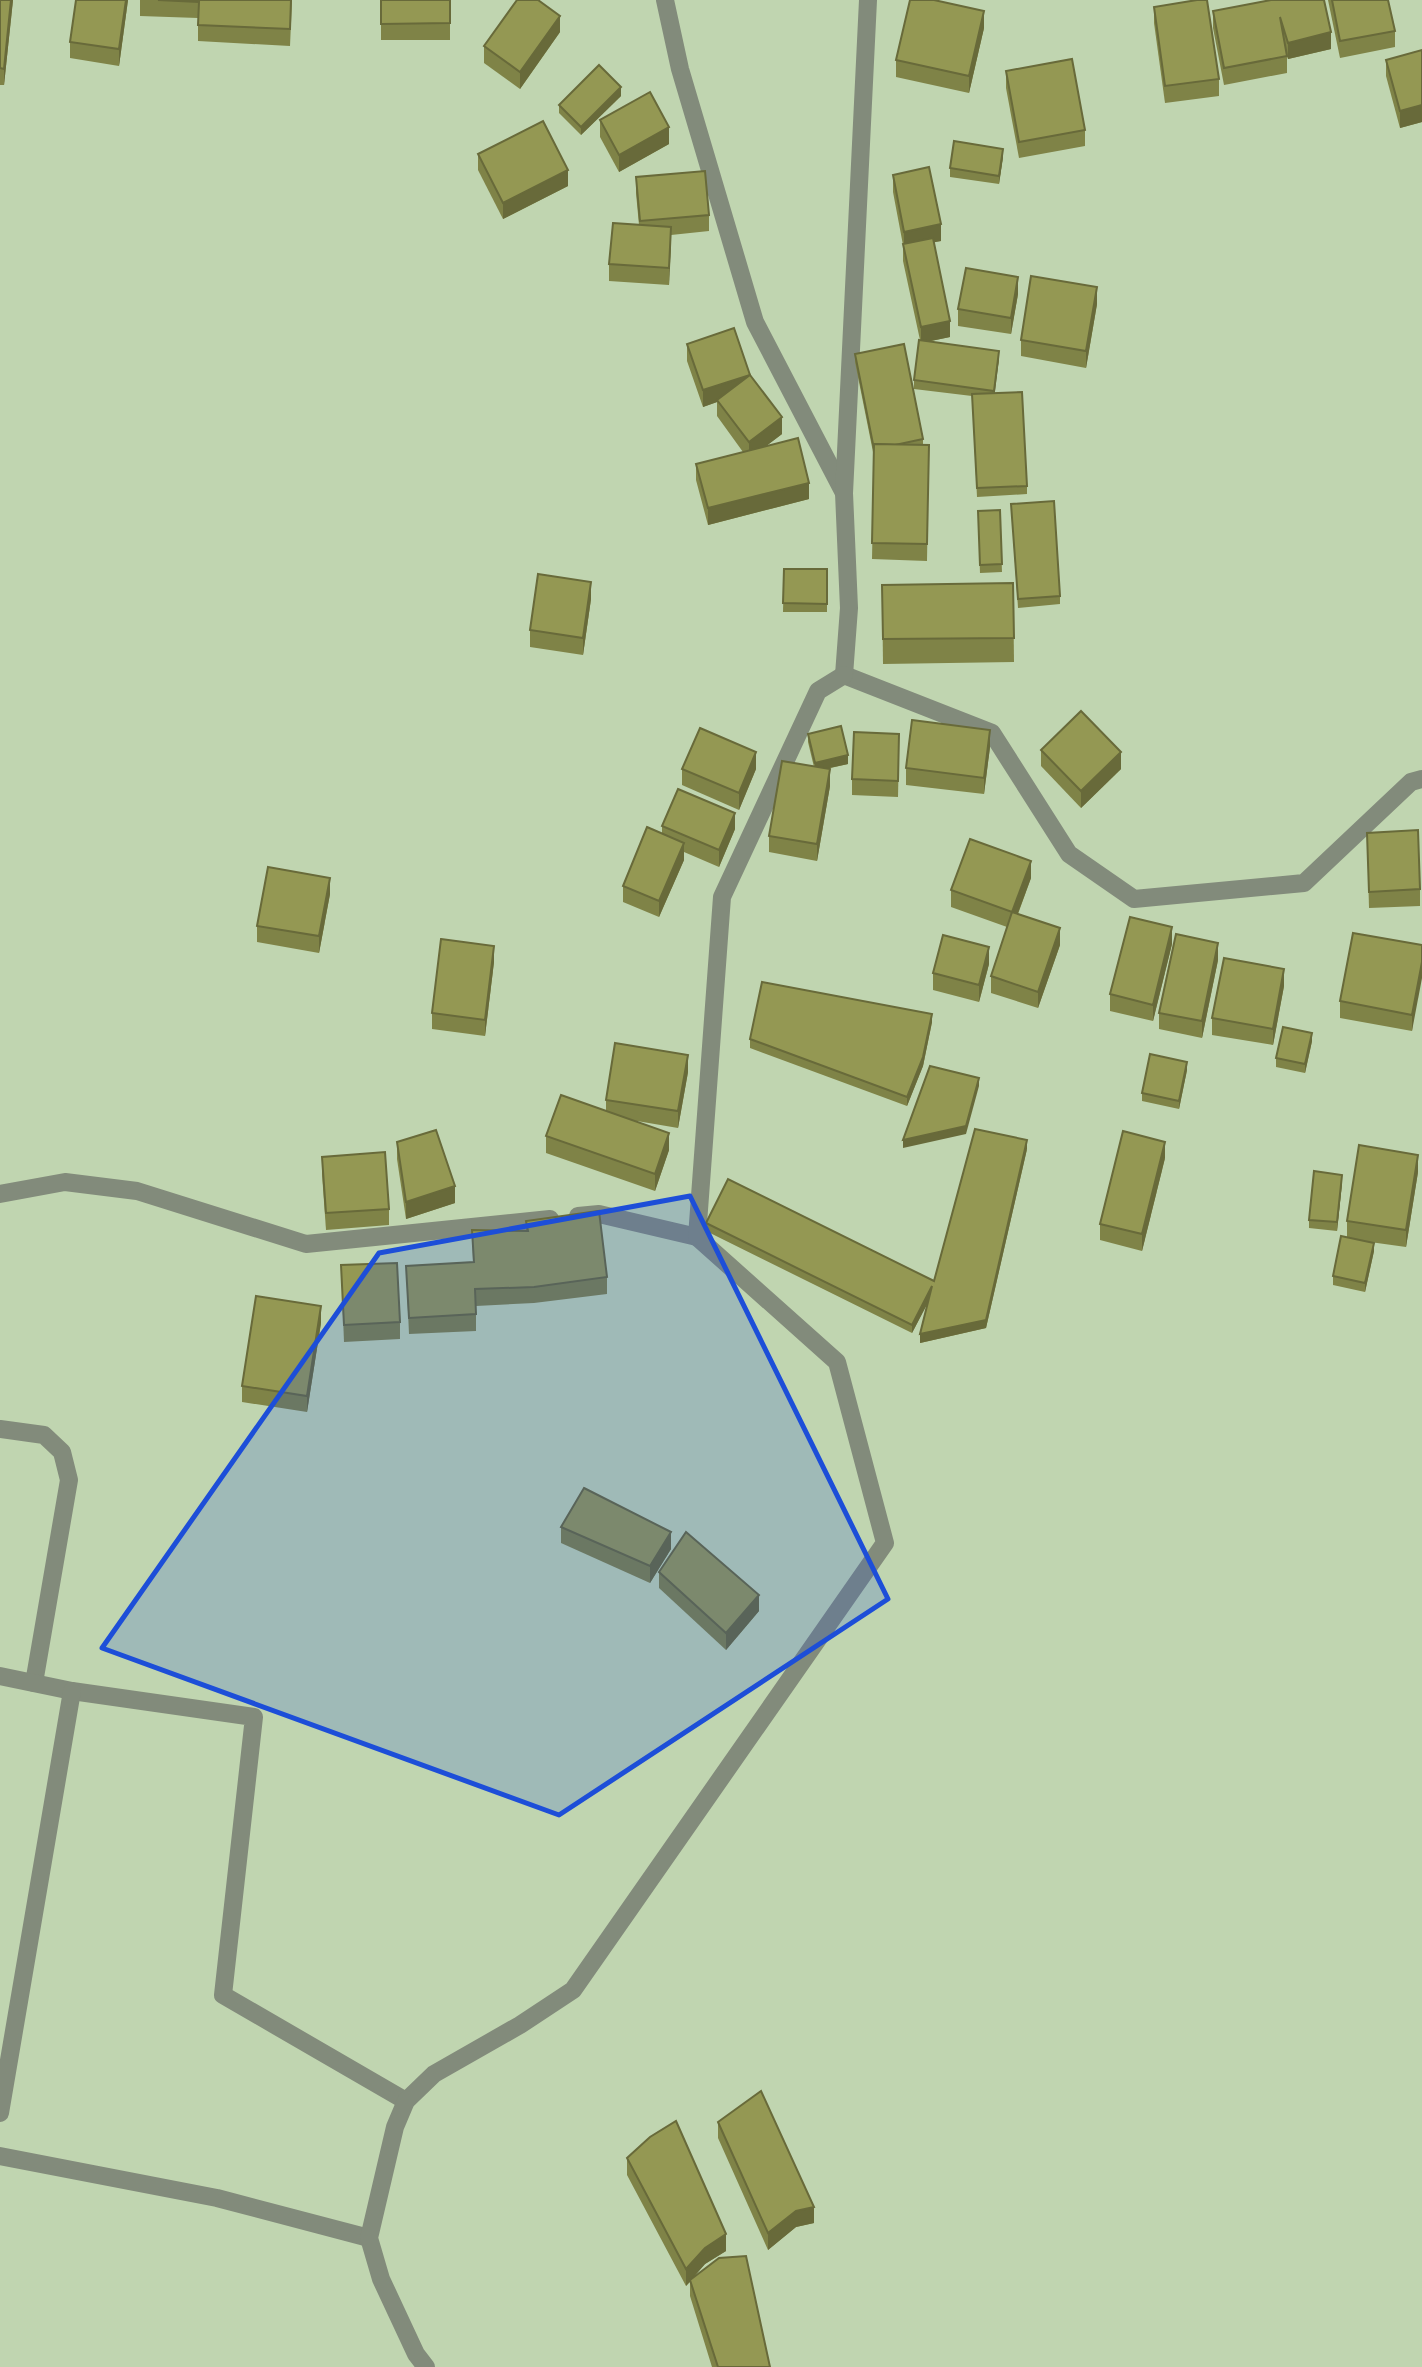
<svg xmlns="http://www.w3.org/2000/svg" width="1422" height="2367" font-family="'IBM Plex Sans',sans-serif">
<rect width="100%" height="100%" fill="#c0d5b0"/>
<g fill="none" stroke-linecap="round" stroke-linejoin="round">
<g stroke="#828b7b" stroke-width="18">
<polyline points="665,0 680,69 755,322 843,491"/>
<polyline points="844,675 992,733 1069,854 1134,899 1304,883 1411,782 1422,779"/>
<polyline points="844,675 849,608 844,493 868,0"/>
<polyline points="0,1194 65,1182 137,1191 306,1244 550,1219"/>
<polyline points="578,1216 599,1214 697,1237"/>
<polyline points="0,1429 44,1435 62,1452 69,1480 34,1683"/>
<polyline points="0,1676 72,1691 254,1717 223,1995 406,2101"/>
<polyline points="0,2113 72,1691"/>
<polyline points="0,2156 217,2198 369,2238"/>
<polyline points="426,2367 416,2354 381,2279 369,2238 395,2127 406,2101 434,2074 520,2025 573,1990 885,1543 837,1362 697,1237 722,897 818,691 844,675"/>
</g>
</g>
<g fill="#7f8347">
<polygon points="0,0 13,0 4,85 0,85"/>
<polygon points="76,0 128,0 119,66 70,58 70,42"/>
<polygon points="140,0 292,0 290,46 198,41 198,18 140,16"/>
<rect x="381" y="0" width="69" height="40"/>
<polygon points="1271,0 1331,49 1288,59 1287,57 1287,73 1224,85 1213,28 1213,11"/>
<polygon points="1328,0 1388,0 1395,31 1395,47 1340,58"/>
<polygon points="1154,7 1219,79 1219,96 1165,103 1154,23"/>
<polygon points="984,28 969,93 896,77 896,60"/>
<polygon points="560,32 520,89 484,63 484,46"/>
<polygon points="1422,50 1422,122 1400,128 1386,76 1386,60"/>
<polygon points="1006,71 1085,130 1085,146 1019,158 1006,88"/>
<polygon points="621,96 581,135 559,113 559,105"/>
<polygon points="600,120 669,144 619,172 600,137"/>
<polygon points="478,154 568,186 503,219 478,170"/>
<polygon points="1003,157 999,184 950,177 950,168"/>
<polygon points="893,175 941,241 933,242 950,337 931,341 999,359 994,393 1027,486 1027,494 977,497 972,396 914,389 914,380 920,340 903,261 903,245 893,192"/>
<polygon points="636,177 709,215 709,231 671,235 669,285 609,281 609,264 639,225 636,193"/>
<polygon points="1018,294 1011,334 958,326 958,309"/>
<polygon points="1097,304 1086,368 1021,356 1021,340"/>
<polygon points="687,344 750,375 782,434 766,446 809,499 708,525 696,480 696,464 743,452 717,416 717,402 703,407 687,361"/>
<polygon points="855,354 923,439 923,445 929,445 927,561 872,559 874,457 855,362"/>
<polygon points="1011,504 1060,596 1060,604 1018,608"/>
<polygon points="1000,510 1002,572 980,573 978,511"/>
<polygon points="784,569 827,569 827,612 783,612"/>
<polygon points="1013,583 1014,662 883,664 882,585"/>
<polygon points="591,599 583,655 530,647 530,630"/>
<polygon points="808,734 848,764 826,769 830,786 817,861 769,852 769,836 814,767 808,742"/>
<polygon points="990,747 984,794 906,785 906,768"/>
<polygon points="899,750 898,797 852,795 852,779"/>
<polygon points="1041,750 1121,769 1081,808 1041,766"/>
<polygon points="682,769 756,769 739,810 682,785"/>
<polygon points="662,826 735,829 719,867 684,852 684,860 659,917 623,902 623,886 662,834"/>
<polygon points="1367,833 1420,889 1420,906 1369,908"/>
<polygon points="1031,878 1018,914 1060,945 1038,1008 991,993 991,976 1007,927 951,907 951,890"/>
<polygon points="330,894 319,953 257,942 257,926"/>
<polygon points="1172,944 1153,1021 1110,1011 1110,994"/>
<polygon points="1422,945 1412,1031 1340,1018 1340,1001"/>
<polygon points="1218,960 1202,1038 1159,1029 1159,1013"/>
<polygon points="494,962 485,1036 432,1029 432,1013"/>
<polygon points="989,964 979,1002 933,990 933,973"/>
<polygon points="1284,986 1273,1045 1212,1035 1212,1018"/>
<polygon points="932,1022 923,1066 907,1106 750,1048 750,1039"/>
<polygon points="1312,1041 1305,1073 1276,1067 1276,1058"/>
<polygon points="1187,1070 1179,1109 1142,1101 1142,1093"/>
<polygon points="688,1072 678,1128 637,1121 669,1150 655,1191 546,1153 546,1136 606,1110 606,1100"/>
<polygon points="397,1142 455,1203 406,1219 397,1159"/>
<polygon points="1027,1149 986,1328 920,1343 927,1304 912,1333 706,1231 706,1223 934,1281"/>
<polygon points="322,1157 389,1209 389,1225 326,1230 322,1174"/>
<polygon points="1165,1158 1142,1251 1100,1240 1100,1224"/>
<polygon points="1418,1172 1406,1247 1370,1242 1374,1251 1365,1292 1333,1285 1333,1276 1347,1237 1347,1221"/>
<polygon points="1342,1183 1337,1231 1309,1228 1309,1220"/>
<polygon points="526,1221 607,1277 607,1294 534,1303 476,1306 476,1331 409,1334 406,1266 473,1262 472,1230 526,1231"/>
<polygon points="341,1265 400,1322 400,1339 344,1342"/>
<polygon points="321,1323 307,1412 242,1402 242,1386"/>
<polygon points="561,1527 671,1549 650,1583 561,1543"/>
<polygon points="659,1572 759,1611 726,1650 659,1588"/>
<polygon points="718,2122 814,2223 796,2227 768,2250 718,2138"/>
<polygon points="627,2158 726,2251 705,2264 695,2275 770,2367 712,2367 690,2296 690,2282 686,2286 627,2175"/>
</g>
<g fill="#686a3a">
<polygon points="11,0 13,0 4,85 4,69"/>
<polygon points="126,0 128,0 119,66 119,49"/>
<polygon points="984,11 984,28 969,93 969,76"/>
<polygon points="560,16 560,32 520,89 520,72"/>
<polygon points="1331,32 1331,49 1288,59 1288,43"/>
<polygon points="621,87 621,96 581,135 581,127"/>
<polygon points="1422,105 1422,122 1400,128 1400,111"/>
<polygon points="669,127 669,144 619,172 619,155"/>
<polygon points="1003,149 1003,157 999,184 999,176"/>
<polygon points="568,170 568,186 503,219 503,203"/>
<polygon points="941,224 941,241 904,248 904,232"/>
<polygon points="671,227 671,244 669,285 669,268"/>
<polygon points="1018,277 1018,294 1011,334 1011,318"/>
<polygon points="1097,287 1097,304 1086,368 1086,351"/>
<polygon points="950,321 950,337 921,343 921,327"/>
<polygon points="999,351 999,359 994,399 994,391"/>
<polygon points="750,375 717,400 717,402 703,407 703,390"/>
<polygon points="782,417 782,434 749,459 749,442"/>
<polygon points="809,483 809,499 708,525 708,508"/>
<polygon points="591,582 591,599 583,655 583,638"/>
<polygon points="990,730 990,747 984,794 984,778"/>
<polygon points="756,752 756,769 739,810 739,793"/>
<polygon points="1121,752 1121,769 1081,808 1081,791"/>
<polygon points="848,755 848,764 815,771 815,763"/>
<polygon points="830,769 830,786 817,861 817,844"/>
<polygon points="735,813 735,829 719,867 719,850"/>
<polygon points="684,843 684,860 659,917 659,901"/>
<polygon points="1031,861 1031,878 1012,929 1012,912"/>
<polygon points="330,878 330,894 319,953 319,936"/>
<polygon points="1172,927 1172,944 1153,1021 1153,1005"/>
<polygon points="1060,928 1060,945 1038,1008 1038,992"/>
<polygon points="1218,943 1218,960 1202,1038 1202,1021"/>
<polygon points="494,946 494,962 485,1036 485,1020"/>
<polygon points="989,947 989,964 979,1002 979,985"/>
<polygon points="1422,962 1422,978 1412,1031 1412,1015"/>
<polygon points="1284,969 1284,986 1273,1045 1273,1029"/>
<polygon points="932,1014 932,1022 923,1066 907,1106 907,1097"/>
<polygon points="1312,1033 1312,1041 1305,1073 1305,1064"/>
<polygon points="688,1055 688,1072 678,1128 678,1111"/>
<polygon points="1187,1062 1187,1070 1179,1109 1179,1101"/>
<polygon points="979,1078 979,1086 966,1134 903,1148 903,1140"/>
<polygon points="669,1133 669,1150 655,1191 655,1174"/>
<polygon points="1027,1140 1027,1149 986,1328 920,1343 920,1334"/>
<polygon points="1165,1142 1165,1158 1142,1251 1142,1234"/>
<polygon points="1418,1155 1418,1172 1406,1247 1406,1230"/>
<polygon points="1342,1175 1342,1183 1337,1231 1337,1222"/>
<polygon points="455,1186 455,1203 406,1219 406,1202"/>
<polygon points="1374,1243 1374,1251 1365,1292 1365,1283"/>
<polygon points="932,1286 932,1295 912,1333 912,1325"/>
<polygon points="321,1306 321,1323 307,1412 307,1396"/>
<polygon points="671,1532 671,1549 650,1583 650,1566"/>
<polygon points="759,1595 759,1611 726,1650 726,1633"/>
<polygon points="814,2207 814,2223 796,2227 768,2250 768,2233 796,2211"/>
<polygon points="726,2234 726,2251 705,2264 686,2286 686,2269 705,2248"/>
</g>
<g fill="#949853" stroke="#686a3a" stroke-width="2">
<polygon points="0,0 11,0 4,69 0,68"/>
<polygon points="76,0 126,0 119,49 70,42"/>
<polygon points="158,0 291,0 290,29 198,25 199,2"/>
<polygon points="381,0 450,0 450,23 381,24"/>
<polygon points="517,0 538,0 560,16 520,72 484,46"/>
<polygon points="910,0 934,0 984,11 969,76 896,60"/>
<polygon points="1197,0 1207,0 1219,79 1165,86 1154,7"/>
<polygon points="1271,0 1324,0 1331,32 1288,43 1280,17 1287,56 1224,68 1213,11"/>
<polygon points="1332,0 1388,0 1395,31 1340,41"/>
<polygon points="1422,50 1422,105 1400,111 1386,60"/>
<polygon points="1072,59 1085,130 1019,142 1006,71"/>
<polygon points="599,65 621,87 581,127 559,105"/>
<polygon points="650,92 669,127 619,155 600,120"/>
<polygon points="543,121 568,170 503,203 478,154"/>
<polygon points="954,141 1003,149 999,176 950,168"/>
<polygon points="929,167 941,224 904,232 893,175"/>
<polygon points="705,171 709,215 640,221 636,177"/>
<polygon points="613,223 671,227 669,268 609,264"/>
<polygon points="933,238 950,321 921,327 903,244"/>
<polygon points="966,268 1018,277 1011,318 958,309"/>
<polygon points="1031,276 1097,287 1086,351 1021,340"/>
<polygon points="734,328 750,375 703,390 687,344"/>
<polygon points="919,340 999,351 994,391 914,380"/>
<polygon points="904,344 923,439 895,445 874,444 874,449 855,354"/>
<polygon points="750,375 782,417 749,442 717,400"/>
<polygon points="1022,392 1027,486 977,488 972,394"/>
<polygon points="798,438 809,483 708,508 696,464"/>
<polygon points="874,444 929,445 927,544 872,543"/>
<polygon points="1054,501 1060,596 1018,599 1011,504"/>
<polygon points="1000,510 1002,564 980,565 978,511"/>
<polygon points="784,569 827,569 827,604 783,603"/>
<polygon points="538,574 591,582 583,638 530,630"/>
<polygon points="1013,583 1014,638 883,639 882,585"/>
<polygon points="1081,711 1121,752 1081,791 1041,750"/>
<polygon points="912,720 990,730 984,778 906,768"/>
<polygon points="841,726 848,755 815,763 808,734"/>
<polygon points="700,728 756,752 739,793 682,769"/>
<polygon points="854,732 899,734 898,781 852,779"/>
<polygon points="782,761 830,769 817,844 769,836"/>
<polygon points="678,789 735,813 719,850 662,826"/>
<polygon points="647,827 684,843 659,901 623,886"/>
<polygon points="1418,830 1420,889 1369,892 1367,833"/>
<polygon points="970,839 1031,861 1012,912 951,890"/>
<polygon points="268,867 330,878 319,936 257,926"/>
<polygon points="1012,912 1060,928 1038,992 991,976"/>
<polygon points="1130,917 1172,927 1153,1005 1110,994"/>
<polygon points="1353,933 1422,945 1422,962 1412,1015 1340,1001"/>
<polygon points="1176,934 1218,943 1202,1021 1159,1013"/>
<polygon points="943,935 989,947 979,985 933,973"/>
<polygon points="441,939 494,946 485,1020 432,1013"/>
<polygon points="1224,958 1284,969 1273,1029 1212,1018"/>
<polygon points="762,982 932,1014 923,1057 907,1097 750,1039"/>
<polygon points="1283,1027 1312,1033 1305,1064 1276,1058"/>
<polygon points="615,1043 688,1055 678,1111 606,1100"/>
<polygon points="1150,1054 1187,1062 1179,1101 1142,1093"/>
<polygon points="930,1066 979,1078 966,1126 903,1140"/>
<polygon points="561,1095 669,1133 655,1174 546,1136"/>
<polygon points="975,1129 1027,1140 986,1320 920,1334 932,1286 912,1325 706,1223 728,1179 934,1281"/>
<polygon points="436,1130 455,1186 406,1202 397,1142"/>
<polygon points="1123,1131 1165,1142 1142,1234 1100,1224"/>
<polygon points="1359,1145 1418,1155 1406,1230 1347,1221"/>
<polygon points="385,1152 389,1209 326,1213 322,1157"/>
<polygon points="1314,1171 1342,1175 1337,1222 1309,1220"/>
<polygon points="599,1211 607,1277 534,1287 475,1289 476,1314 409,1318 406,1266 474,1262 472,1230 528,1231 526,1221"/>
<polygon points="1341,1236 1374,1243 1365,1283 1333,1276"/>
<polygon points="397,1263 400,1322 344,1325 341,1265"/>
<polygon points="256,1296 321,1306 307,1396 242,1386"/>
<polygon points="584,1488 671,1532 650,1566 561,1527"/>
<polygon points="686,1532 759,1595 726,1633 659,1572"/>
<polygon points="761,2091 814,2207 796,2211 768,2233 718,2122"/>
<polygon points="676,2121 726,2234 705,2248 686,2269 627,2158 650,2137"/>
<polygon points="746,2256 770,2367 718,2367 690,2280 719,2258"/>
</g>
<path fill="#1d4ed8" fill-opacity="0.2" stroke="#1d4ed8" stroke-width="5" stroke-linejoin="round" d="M 690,1196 L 888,1599 L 559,1815 L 102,1648 L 379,1253 Z"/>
</svg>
